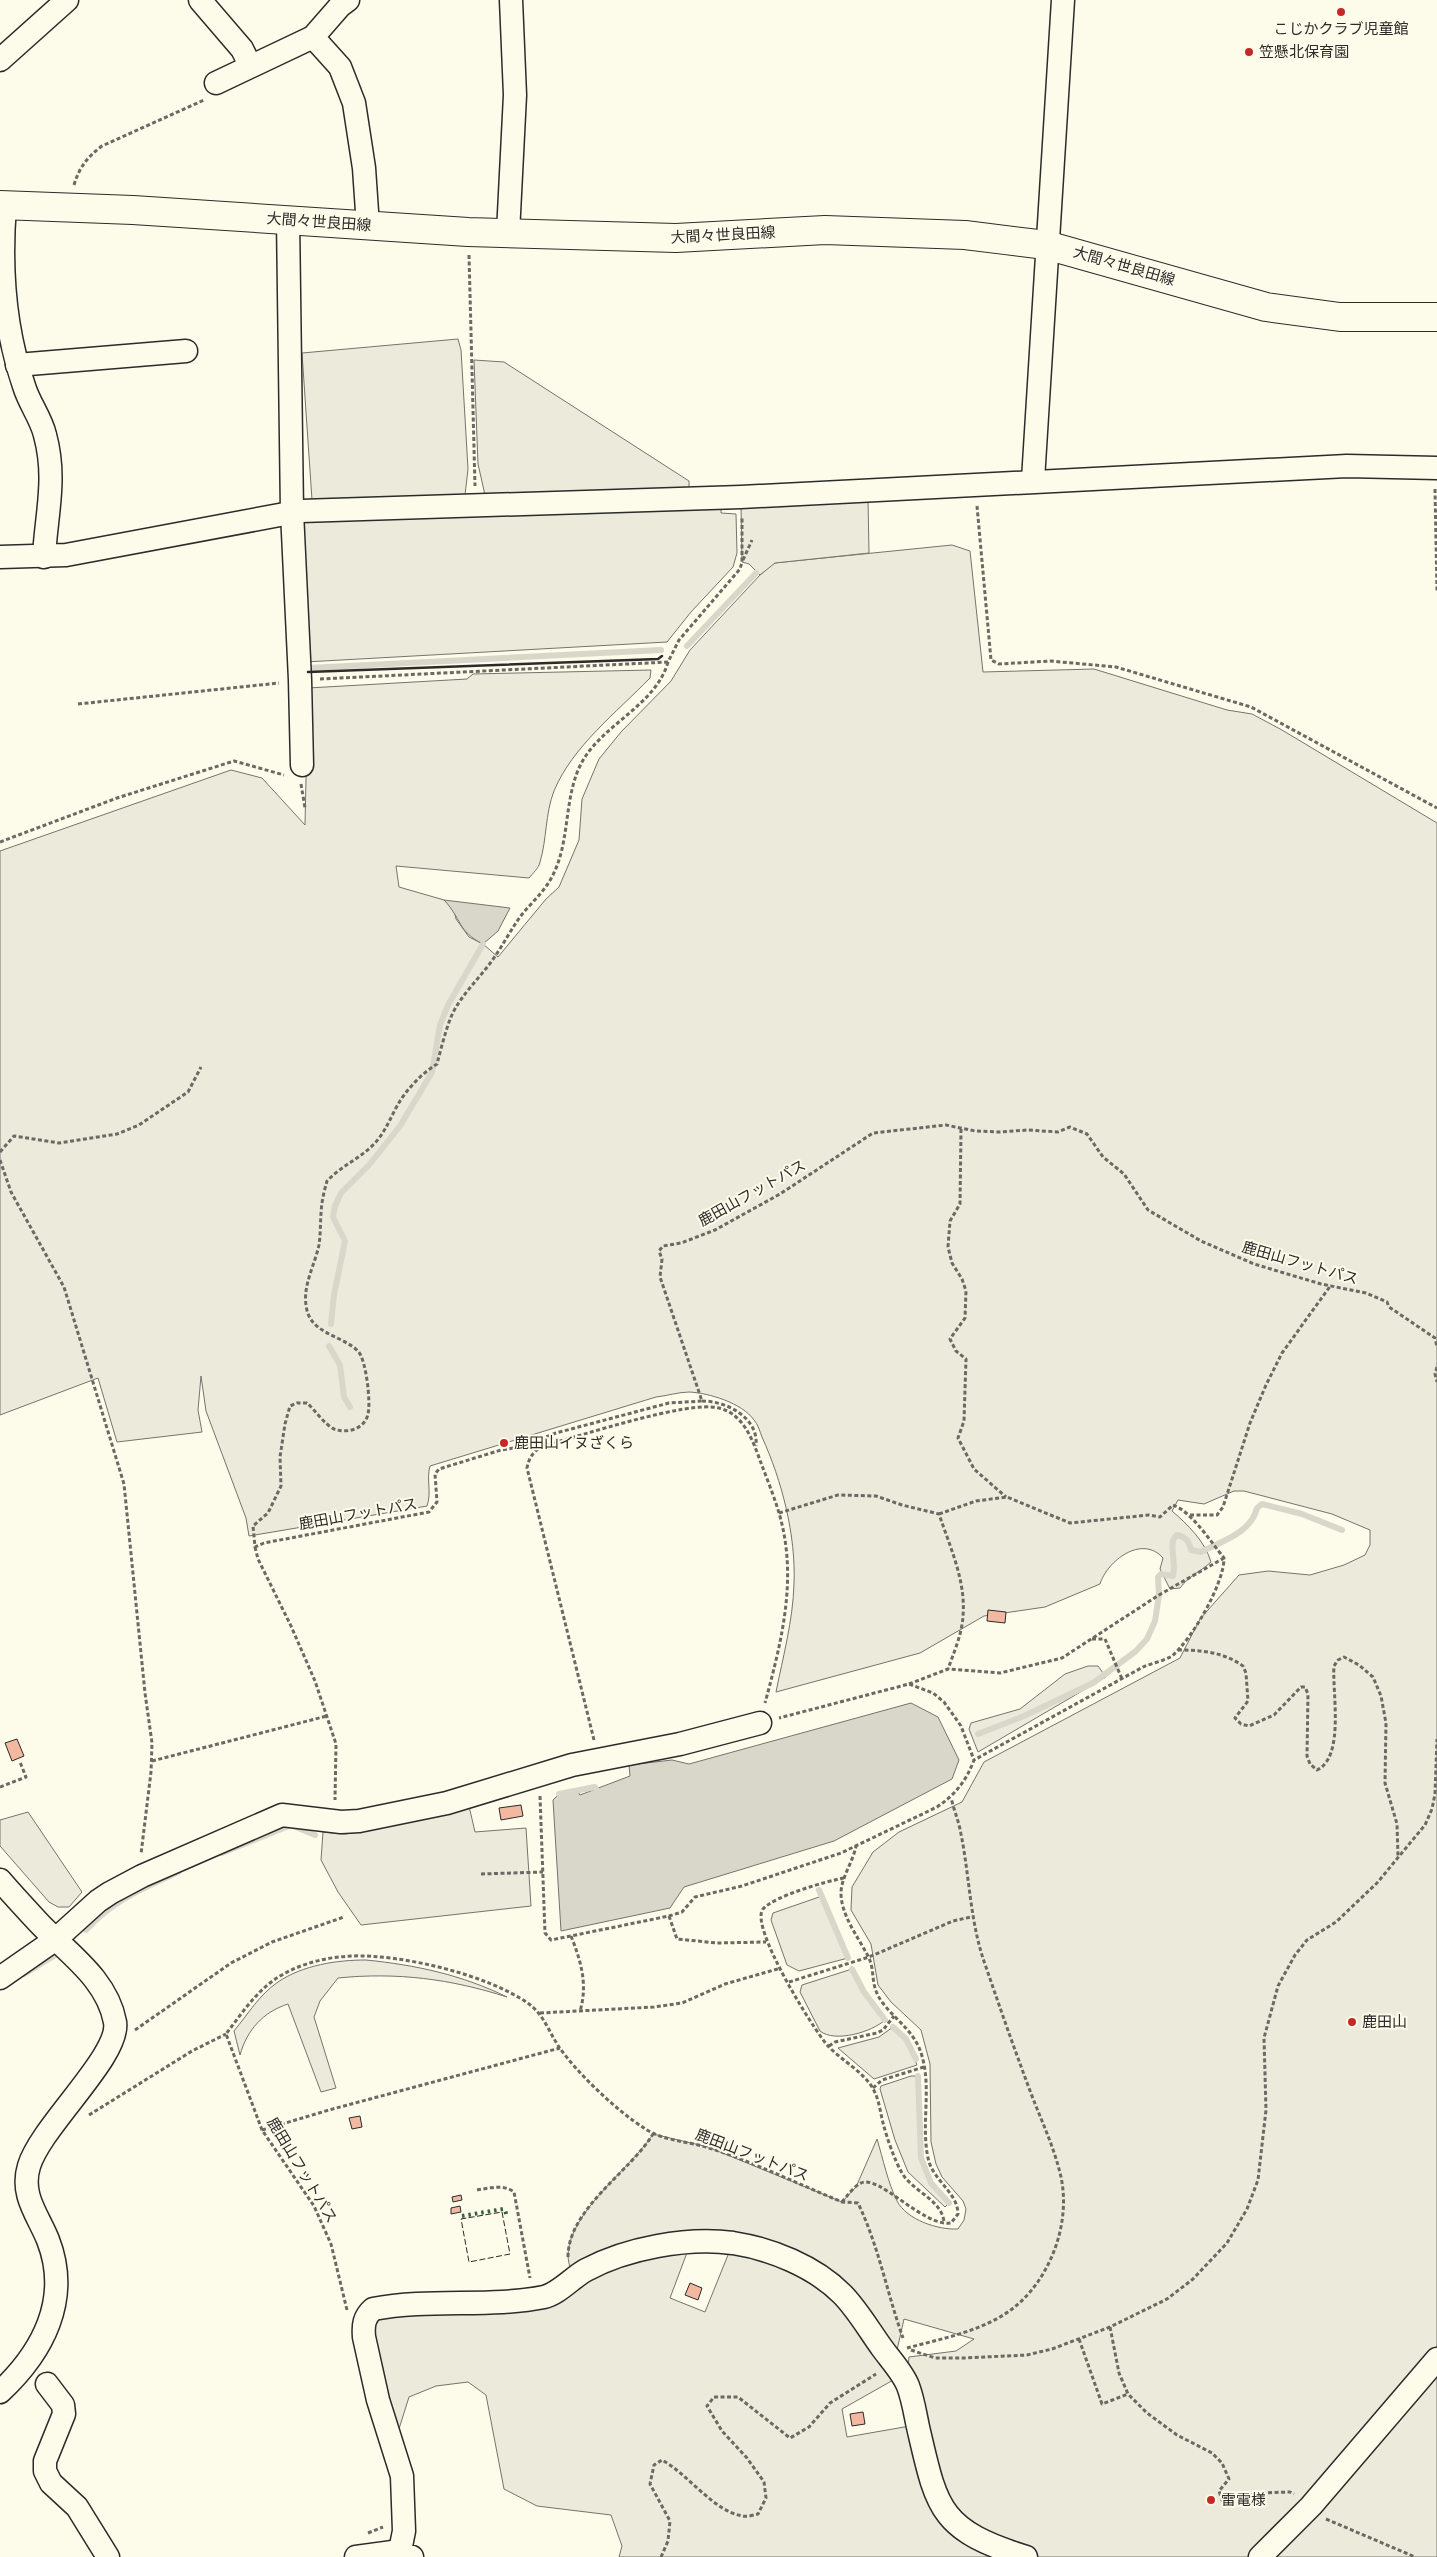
<svg xmlns="http://www.w3.org/2000/svg" width="1437" height="2557" font-family="Jost,'Noto Sans JP',sans-serif">
<rect width="100%" height="100%" fill="#fdfbea"/>
<g fill="#ecebdb" stroke="#74746e">
<polygon points="458,339 461,350 468,469 465,495 312,500 302,353"/>
<polygon points="474,360 504,362 689,481 689,493 485,495 478,464"/>
<polygon points="721,503 721,513 736,514 737,553 733,567 691,612 667,642 305,662 298,524 304,518"/>
<path d="M 952,545 L 970,551 L 983,672 L 1094,669 L 1227,710 L 1252,714 L 1282,730 L 1437,823 L 1437,2557 L 619,2557 L 622,2546 L 611,2515 L 537,2506 L 504,2489 L 486,2395 L 468,2382 L 436,2386 L 409,2397 L 398,2432 L 383,2398 L 370,2332 L 372,2324 C 402,2305 434,2311 468,2311 C 495,2312 538,2308 563,2299 C 574,2295 583,2282 593,2275 C 619,2256 657,2253 688,2250 L 670,2298 L 705,2312 L 730,2250 L 746,2252 L 782,2264 L 805,2275 L 834,2297 L 895,2379 L 842,2409 L 847,2437 L 910,2426 L 920,2412 L 914,2380 L 908,2368 L 909,2357 L 956,2351 L 974,2339 L 904,2319 L 897,2350 L 893,2354 L 844,2287 L 807,2261 L 752,2240 L 729,2236 L 675,2237 L 608,2251 L 581,2265 L 570,2267 C 555,2222 632,2168 653,2134 L 708,2147 L 842,2202 L 856,2187 L 877,2139 C 883,2159 888,2183 897,2201 C 907,2220 938,2230 958,2229 L 964,2220 L 966,2209 L 963,2201 L 942,2177 L 936,2164 L 931,2142 L 930,2064 L 921,2030 L 891,2002 L 878,1985 L 871,1944 L 851,1910 L 852,1887 L 873,1852 L 899,1832 L 962,1802 L 984,1762 L 1180,1658 L 1200,1619 L 1239,1575 L 1268,1571 L 1310,1575 L 1344,1565 L 1365,1555 L 1370,1545 L 1370,1530 L 1332,1514 L 1244,1491 L 1234,1491 L 1204,1504 L 1178,1500 L 1172,1511 C 1187,1524 1205,1541 1211,1562 C 1200,1572 1189,1576 1180,1588 L 1170,1589 L 1160,1569 L 1163,1558 C 1142,1534 1107,1561 1100,1584 L 1045,1607 L 984,1616 L 920,1653 L 776,1692 C 783,1657 793,1620 794,1584 C 796,1535 782,1481 762,1437 C 760,1432 758,1424 754,1420 C 742,1403 709,1393 689,1392 C 679,1392 666,1396 656,1397 L 430,1466 C 426,1480 432,1492 427,1506 L 249,1536 L 246,1518 L 206,1411 L 201,1376 L 198,1410 L 202,1432 L 117,1442 L 98,1378 L 0,1415 L 0,851 L 231,770 L 262,778 L 305,825 L 308,688 L 467,679 L 473,674 L 651,670 L 650,678 C 617,712 572,747 554,791 C 545,814 547,839 540,862 C 539,868 533,873 529,878 L 396,866 L 399,887 L 444,900 L 454,910 L 456,919 L 469,937 L 483,944 L 498,957 L 546,899 L 559,887 L 579,840 L 582,799 L 599,759 L 621,732 L 671,681 L 690,650 L 760,575 L 774,563 Z"/>
<polygon points="1088,1666 1098,1666 1106,1677 978,1752 969,1729 971,1723 1020,1709 1065,1674"/>
<polygon points="28,1812 82,1892 69,1907 58,1907 49,1902 0,1846 0,1820"/>
<polygon points="822,1896 848,1958 799,1971 787,1965 771,1920 773,1913"/>
<path d="M 366,1960 C 416,1965 462,1975 507,1997 C 451,1979 397,1972 338,1978 L 320,2001 L 314,2017 L 336,2088 L 321,2092 L 288,2004 C 263,2012 247,2030 240,2055 L 234,2031 C 248,2014 260,1994 278,1982 C 303,1965 337,1960 366,1960 Z"/>
<path d="M 852,1969 L 864,1992 L 885,2020 C 872,2032 835,2043 820,2031 L 800,1992 L 802,1985 Z"/>
<polygon points="893,2027 906,2039 917,2065 874,2079 838,2048 879,2037"/>
<polygon points="911,2076 918,2076 921,2158 931,2182 949,2203 945,2207 908,2172 895,2140 880,2089 881,2086"/>
</g>
<g fill="#eceadb" stroke="#74746e">
<polygon points="868,498 869,553 775,563 760,575 749,564 742,562 741,505"/>
<polygon points="469,1806 475,1832 526,1828 531,1906 361,1925 338,1892 321,1860 323,1832 346,1834"/>
</g>
<g fill="#d8d7c9" stroke="#74746e">
<path d="M 444,900 L 510,908 L 498,931 L 483,944 C 457,931 462,919 444,900 Z"/>
<polygon points="911,1703 938,1717 959,1760 952,1779 834,1841 684,1887 670,1908 561,1931 553,1800 559,1794 578,1792 580,1795 630,1776 629,1765 672,1760 689,1764"/>
</g>
<g fill="none" stroke-linecap="round" stroke-linejoin="round">
<g stroke="#d8d7c9" stroke-width="6">
<polyline points="687,646 756,573"/>
<polyline points="309,668 661,650"/>
<polyline points="331,1324 334,1295 345,1241 333,1217 335,1206 341,1193 369,1165 400,1126 425,1084 432,1072 440,1025 448,1005 483,944"/>
<polyline points="329,1346 340,1365 344,1397 350,1407"/>
<path d="M 978,1734 L 1024,1716 L 1093,1683 L 1136,1651 L 1147,1639 L 1155,1621 L 1159,1595 L 1158,1577 L 1161,1574 L 1173,1576 C 1177,1562 1167,1543 1177,1535 C 1186,1537 1189,1541 1191,1550 L 1201,1552 C 1222,1541 1251,1533 1257,1508 L 1262,1504 L 1302,1514 L 1342,1530"/>
<polyline points="559,1794 595,1787 599,1795"/>
<polyline points="222,1853 291,1825 315,1835"/>
<polyline points="819,1890 848,1958"/>
<path d="M 86,1930 C 113,1900 142,1889 178,1872"/>
<polyline points="852,1969 864,1992 885,2020"/>
<polyline points="24,1974 57,1954"/>
<polyline points="893,2027 906,2039 916,2059"/>
<polyline points="918,2076 921,2158 931,2183 949,2203"/>
</g>
</g>
<g fill="#f2b8a0" stroke="#2b2b2b">
<polygon points="988,1610 1006,1612 1005,1623 987,1621"/>
<polygon points="17,1739 24,1756 12,1761 5,1743"/>
<polygon points="521,1805 523,1816 501,1820 499,1808"/>
<polygon points="360,2116 362,2127 352,2129 349,2118"/>
<polygon points="461,2195 462,2200 453,2202 452,2197"/>
<polygon points="460,2206 461,2212 451,2214 451,2208"/>
<polygon points="690,2283 702,2288 698,2300 685,2295"/>
<polygon points="863,2412 865,2424 852,2426 850,2414"/>
</g>
<g fill="none" stroke-linecap="round" stroke-linejoin="round">
<defs>
<g id="minor">
<polyline points="200,0 242,49 250,65"/>
<polyline points="313,37 340,67 354,103 364,168 368,226"/>
<polyline points="0,60 67,0"/>
<polyline points="216,83 313,37 340,6 348,0"/>
<path d="M 5,206 C 0,267 4,328 24,386 C 29,403 41,418 45,435 C 57,479 46,515 44,557"/>
<polyline points="288,219 292,512 300,680 302,765"/>
<polyline points="508,233 515,95 511,0"/>
<polyline points="17,365 186,351"/>
<polyline points="1033,480 1063,0"/>
<polyline points="0,557 66,555 301,511 741,497 1347,466 1437,468"/>
<path d="M 0,1880 C 12,1894 25,1908 38,1922 C 66,1952 107,1978 115,2022 C 121,2055 41,2126 29,2166 C 20,2195 38,2215 48,2240 C 71,2299 43,2352 0,2392"/>
<polyline points="0,1978 56,1939 98,1901 110,1893 142,1876 282,1815 341,1822 359,1821 447,1803 572,1765 680,1744 760,1723"/>
<polyline points="47,2384 63,2405 64,2414 45,2461 45,2471 51,2483 77,2507 108,2557"/>
<polyline points="356,2557 400,2551"/>
<path d="M 412,2557 L 400,2551 L 404,2531 L 402,2476 L 378,2400 L 364,2337 C 363,2325 364,2317 373,2309 C 431,2298 490,2308 544,2297 C 558,2294 573,2277 586,2270 C 627,2248 687,2237 733,2243 C 771,2249 814,2266 842,2294 C 857,2309 869,2330 882,2348 C 890,2359 903,2373 908,2386 C 913,2399 915,2413 918,2427 C 937,2509 939,2530 1026,2557"/>
<polyline points="1260,2557 1311,2506 1437,2359"/>
</g>
<polyline id="major" points="0,205 133,210 468,232 676,238 825,230 965,235 1046,245 1266,307 1340,317 1437,317"/>
</defs>
<use href="#minor" stroke="#2b2b2b" stroke-width="25"/>
<use href="#major" stroke="#2b2b2b" stroke-width="30"/>
<g stroke="#6a6964" stroke-width="3" stroke-dasharray="4 2.5" stroke-linecap="butt">
<path d="M 74,185 C 79,168 87,157 102,146 L 204,100"/>
<polyline points="469,255 475,486"/>
<polyline points="1435,489 1437,591"/>
<polyline points="977,506 991,660 999,664 1050,661 1116,667 1251,707 1437,808"/>
<polyline points="743,560 752,540"/>
<path d="M 668,662 C 656,705 603,724 582,762 C 562,799 572,845 549,882 C 541,895 529,905 520,917 C 510,931 502,947 491,962 C 478,980 460,996 451,1017 C 445,1032 441,1049 437,1064 C 421,1074 406,1090 397,1106 C 390,1119 385,1132 375,1143 C 361,1158 341,1166 327,1181 C 325,1188 323,1196 322,1203 C 320,1217 321,1231 319,1245 C 315,1264 303,1285 306,1305 C 309,1334 340,1334 358,1351 C 366,1359 371,1402 368,1414 C 365,1429 347,1434 334,1429 C 324,1424 316,1411 307,1403 L 297,1403 L 290,1406 L 285,1424 L 280,1457 L 281,1486 L 268,1513 L 253,1526 L 255,1547 L 264,1543 L 429,1512 L 437,1502 L 435,1474 L 439,1469 L 501,1450 L 520,1447 L 556,1433 L 669,1403 L 702,1401 L 660,1277 L 662,1259 L 659,1251 L 663,1246 L 681,1243 L 715,1230 L 780,1194 L 873,1133 L 946,1125 L 975,1131 L 999,1132 L 1028,1130 L 1058,1132 L 1070,1127 L 1087,1134 L 1103,1157 L 1124,1174 L 1148,1210 L 1201,1241 L 1254,1264 L 1321,1284 L 1366,1293 L 1387,1302 L 1389,1307 L 1435,1338 L 1437,1347"/>
<polyline points="320,679 668,662 679,640 740,569 742,562 742,517"/>
<polyline points="78,704 279,683"/>
<polyline points="301,784 305,808"/>
<polyline points="0,842 117,798 234,761 284,775"/>
<polyline points="961,1129 960,1204 950,1221 948,1247 952,1263 962,1279 966,1291 965,1318 950,1339 956,1351 966,1359 964,1421 958,1438 974,1469 1006,1497"/>
<polyline points="0,1152 14,1136 59,1143 117,1134 139,1125 188,1092 201,1067"/>
<polyline points="0,1160 11,1192 64,1287 124,1484 145,1693 152,1743 151,1772 141,1854"/>
<polyline points="1437,1367 1435,1374 1437,1382"/>
<path d="M 702,1401 C 727,1401 759,1418 756,1446"/>
<path d="M 779,1513 L 838,1495 L 876,1496 L 902,1505 L 939,1514 C 950,1547 966,1581 963,1616 C 962,1634 954,1652 948,1669"/>
<path d="M 939,1514 L 976,1501 L 1007,1497 L 1070,1523 L 1149,1515 L 1160,1517 L 1173,1505 C 1192,1512 1211,1542 1224,1558 C 1224,1584 1192,1639 1172,1656 C 1164,1661 1152,1663 1143,1667 L 974,1760"/>
<polyline points="1190,1515 1217,1515 1223,1507 1250,1423 1266,1385 1282,1353 1331,1285"/>
<polyline points="255,1547 258,1559 291,1626 315,1681 336,1744 335,1800"/>
<polyline points="1092,1639 1105,1639 1122,1679"/>
<path d="M 1178,1650 C 1200,1650 1224,1652 1243,1666 L 1246,1673 L 1248,1701 L 1235,1718 L 1241,1724 L 1249,1726 L 1274,1715 L 1301,1687 L 1305,1687 L 1308,1694 L 1307,1756 L 1310,1764 L 1317,1770 C 1345,1757 1332,1692 1334,1666 L 1338,1660 L 1344,1657 L 1359,1665 L 1373,1677 L 1381,1696 L 1386,1723 L 1385,1783 L 1397,1824 L 1398,1856"/>
<polyline points="909,1684 948,1669 1000,1673 1062,1658 1159,1595 1224,1558"/>
<path d="M 594,1740 L 527,1468 C 529,1457 534,1450 545,1445 C 582,1436 687,1400 719,1408 C 744,1414 753,1441 761,1463 C 767,1479 774,1496 779,1513 C 798,1577 782,1640 765,1703"/>
<polyline points="152,1761 327,1716"/>
<polyline points="0,1787 26,1777 20,1762"/>
<path d="M 540,1796 L 545,1933 L 551,1940 L 669,1916 L 682,1912 L 695,1897 L 742,1886 L 841,1853 L 937,1807 C 956,1794 966,1781 974,1760 L 961,1726 L 944,1702 L 933,1693 L 909,1684 L 779,1718"/>
<polyline points="481,1874 543,1872"/>
<path d="M 844,1878 C 827,1881 774,1896 763,1909 C 749,1926 813,2029 828,2046 C 840,2059 863,2072 872,2087 C 879,2098 880,2111 883,2123 C 887,2138 894,2159 902,2173 C 913,2192 943,2200 944,2223"/>
<polyline points="669,1916 677,1939 717,1943 766,1942"/>
<path d="M 571,1936 C 581,1961 588,1985 580,2011"/>
<polyline points="789,1982 869,1957 953,1921 971,1917"/>
<polyline points="540,2013 654,2007 682,2003 725,1984 781,1968"/>
<polyline points="135,2030 231,1963 272,1942 344,1917"/>
<polyline points="829,2046 835,2042 877,2033 883,2030 894,2016"/>
<polyline points="873,2088 882,2080 924,2067"/>
<polyline points="89,2115 192,2051 226,2034"/>
<polyline points="262,2130 329,2110 560,2048"/>
<path d="M 477,2190 C 490,2188 503,2184 514,2192 L 530,2278"/>
<path d="M 842,2202 C 847,2196 854,2186 861,2183 C 879,2174 923,2227 951,2223 L 958,2214 C 958,2194 935,2181 929,2162 C 920,2128 932,2090 922,2056 C 915,2031 896,2021 882,2002 C 869,1984 876,1971 868,1956 C 858,1937 841,1915 841,1893 C 841,1878 853,1862 856,1846"/>
<path d="M 568,2257 C 568,2209 630,2172 653,2134"/>
<path d="M 347,2310 L 331,2244 L 314,2206 L 262,2130 L 226,2034 C 242,2013 257,1990 280,1976 C 302,1963 327,1957 352,1956 C 401,1954 489,1975 529,2004 C 544,2015 549,2032 559,2047 C 577,2073 617,2111 644,2128 C 662,2141 688,2141 709,2148 C 754,2162 798,2184 842,2202 L 858,2203 C 879,2247 887,2293 903,2338"/>
<polyline points="1110,2327 1119,2373 1128,2394 1147,2413 1177,2435 1212,2453 1222,2463 1229,2479 1219,2491 1223,2503 1258,2493 1290,2492 1294,2494"/>
<polyline points="1079,2339 1102,2404 1128,2394"/>
<path d="M 907,2348 C 937,2340 972,2333 1000,2317 C 1046,2291 1072,2228 1061,2177 C 1054,2146 1040,2118 1029,2088 C 1014,2048 1000,2008 986,1967 C 970,1924 970,1879 961,1834 C 959,1822 954,1810 951,1798"/>
<polyline points="911,2350 935,2358 964,2358 1027,2355 1052,2349 1110,2327 1167,2299 1193,2279 1227,2243 1247,2209 1258,2180 1266,2110 1264,2038 1278,1986 1295,1955 1307,1940 1336,1922 1377,1883 1425,1825 1432,1809 1435,1794 1437,1739"/>
<polyline points="1326,2519 1415,2557"/>
<polyline points="368,2533 383,2527"/>
<path d="M 661,2557 L 668,2541 L 670,2521 L 650,2484 L 654,2465 L 662,2460 C 688,2474 714,2512 743,2516 C 747,2517 754,2515 758,2514 L 766,2498 L 764,2482 L 747,2458 L 722,2431 L 707,2406 L 714,2397 L 738,2397 L 790,2438 L 809,2427 L 830,2403 L 876,2374"/>
</g>
<use href="#minor" stroke="#fdfbea" stroke-width="22"/>
<use href="#major" stroke="#fdfbea" stroke-width="28"/>
<polyline stroke="#34623c" stroke-width="4" stroke-dasharray="2.5 4" stroke-linecap="butt" points="462,2216 503,2209 505,2210 507,2217"/>
<polygon stroke="#2b2b2b" stroke-width="1" stroke-dasharray="6 2.5" stroke-linecap="butt" points="502,2212 510,2254 469,2262 461,2219"/>
<polyline stroke="#2b2b2b" stroke-width="2.5" points="308,672 658,659 662,656"/>
</g>
<g fill="#c62828" stroke="#fdfbea" stroke-width="2">
<circle cx="1341" cy="12" r="5"/>
<circle cx="1249" cy="52" r="5"/>
<circle cx="504" cy="1443" r="5"/>
<circle cx="1352" cy="2022" r="5"/>
<circle cx="1211" cy="2500" r="5"/>
</g>
<g text-anchor="middle" stroke-width="4" stroke-linejoin="round" paint-order="stroke">
<g font-size="15" fill="#2b2b2b" stroke="#fdfbea" text-anchor="start">
<text x="1341" y="34" text-anchor="middle">こじかクラブ児童館</text>
<text x="1259" y="57">笠懸北保育園</text>
<text x="514" y="1448">鹿田山イヌざくら</text>
<text x="1362" y="2027">鹿田山</text>
<text x="1221" y="2505">雷電様</text>
</g>
<g font-size="15" fill="#2b2b2b" stroke="#fdfbea">
<text transform="translate(319 222) rotate(4)" y="5">大間々世良田線</text>
<text transform="translate(723 235) rotate(-3)" y="5">大間々世良田線</text>
<text transform="translate(1124 266) rotate(16)" y="5">大間々世良田線</text>
<text transform="translate(752 1193) rotate(-29)" y="5">鹿田山フットパス</text>
<text transform="translate(1300 1263) rotate(16)" y="5">鹿田山フットパス</text>
<text transform="translate(358 1514) rotate(-10)" y="5">鹿田山フットパス</text>
<text transform="translate(752 2155) rotate(21)" y="5">鹿田山フットパス</text>
<text transform="translate(302 2170) rotate(59)" y="5">鹿田山フットパス</text>
</g>
</g>
</svg>
